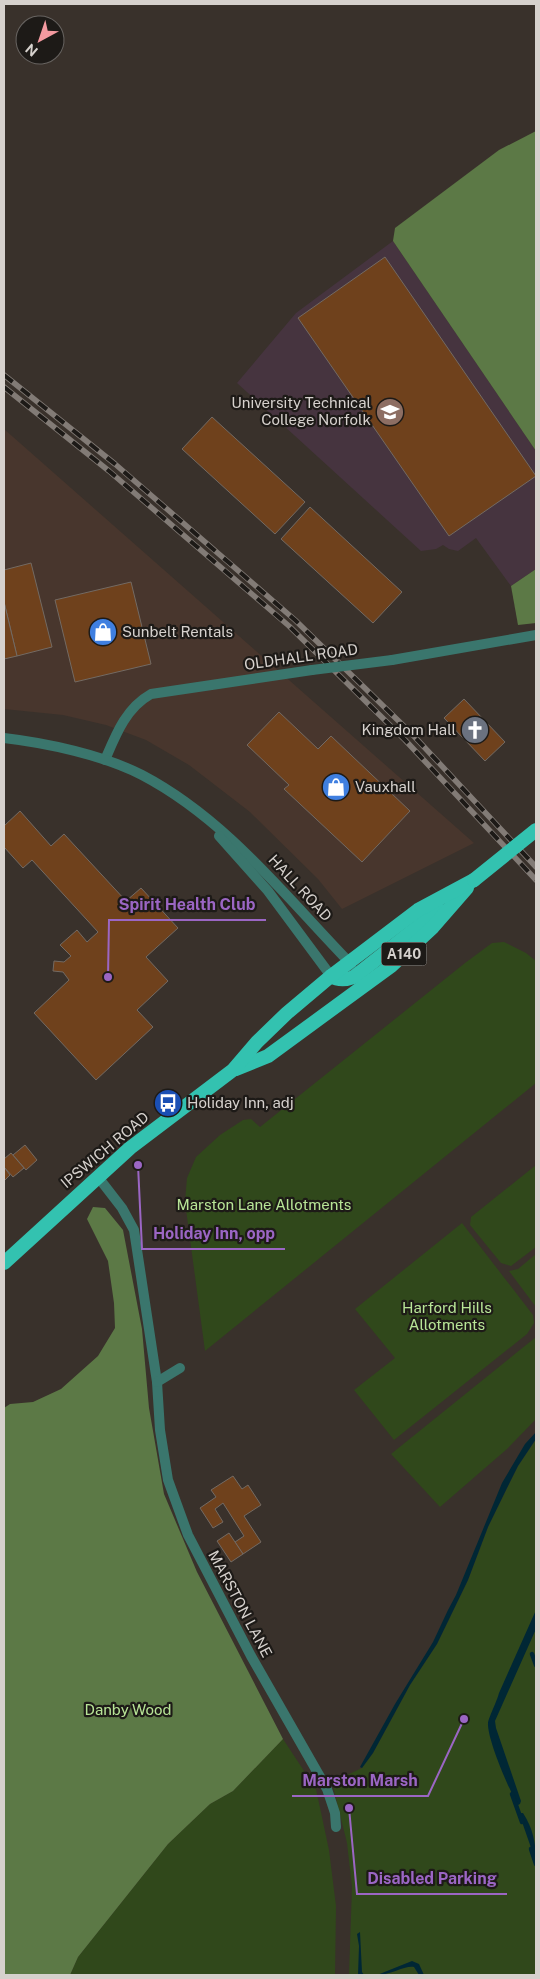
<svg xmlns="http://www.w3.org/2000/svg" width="540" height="1979" font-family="'Public Sans',sans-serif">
<rect width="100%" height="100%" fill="#39312b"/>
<polygon fill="#48362d" points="4,429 474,843 342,909 318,879 250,812 189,765 146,740 106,725 63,715 4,709"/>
<polygon fill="#46343f" points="393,241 536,451 536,569 511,586 476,538 458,551 449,549 443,545 436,549 421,551 237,383 296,313"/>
<g fill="#30481b">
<polygon points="504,942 526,953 536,961 536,1083 205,1351 185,1202 187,1178 196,1157 220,1135 243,1120 251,1119 260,1127 465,963 492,943"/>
<polygon points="536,1165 536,1247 511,1266 501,1263 470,1225 471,1217"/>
<polygon points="462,1223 533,1315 534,1323 527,1334 394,1440 354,1390 395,1358 355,1309"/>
<polygon points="536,1254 536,1307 509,1271 518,1269"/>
<polygon points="536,1337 536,1419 507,1449 440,1507 391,1454"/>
<polygon points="536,1439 536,1975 349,1975 352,1887 347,1843 332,1782 362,1768 373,1753 410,1685 437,1644 468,1580 488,1527 507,1488 518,1466"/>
<polygon points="283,1739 316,1789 329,1850 336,1906 335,1975 70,1975 78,1957 168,1844 210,1804 233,1791"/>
</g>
<g fill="#5c7946">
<polygon points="536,131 536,451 393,241 395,228 499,150"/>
<polygon points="536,569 536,623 518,625 511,586"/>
<polygon points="93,1207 105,1208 123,1230 142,1329 149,1408 164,1494 197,1572 283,1739 233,1791 210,1804 168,1844 78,1957 70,1975 4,1975 4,1408 10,1404 33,1402 61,1389 98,1356 115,1328 114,1303 108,1261 87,1219"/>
</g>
<g fill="#002735">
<polygon points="536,1432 536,1439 518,1466 507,1488 488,1527 468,1580 437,1644 410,1685 373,1753 362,1768 360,1767 395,1704 433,1642 448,1610 456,1595 502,1483 525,1444"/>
<path d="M 536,1610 L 536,1629 L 495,1721 L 496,1728 L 521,1801 L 520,1804 L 518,1805 C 509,1790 487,1739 488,1723 C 488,1719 497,1701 499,1693 Z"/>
<path d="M 521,1813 L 523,1813 C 533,1828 536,1844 536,1862 L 521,1819 Z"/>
<polygon points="360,1932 362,1972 364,1975 358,1975 359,1946 357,1934"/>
<path d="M 412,1961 L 419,1964 L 424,1975 L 419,1975 L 414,1967 C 406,1965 390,1975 377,1975 Z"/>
</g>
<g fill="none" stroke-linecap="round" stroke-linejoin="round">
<g stroke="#002735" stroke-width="4.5">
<polyline points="532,1654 536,1665"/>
<polyline points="512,1794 522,1822"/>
<polyline points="531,1849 536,1864"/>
</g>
</g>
<g fill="#6f411c" stroke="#736a63">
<polygon points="385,257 536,476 449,536 298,318"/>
<polygon points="212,417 305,502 275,534 182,449"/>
<polygon points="310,507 402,592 373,623 281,539"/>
<polygon points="31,563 52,647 17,656 4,602 4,570"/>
<polygon points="131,582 151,664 75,682 55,600"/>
<polygon points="4,602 17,656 4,659"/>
<polygon points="464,699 505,742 485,761 444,718"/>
<polygon points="279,712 318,749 331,736 410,811 362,862 284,789 289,785 247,745"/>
<polygon points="20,811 51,846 64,834 126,901 141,888 178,928 146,957 168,981 137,1010 153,1027 96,1080 34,1013 69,980 63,972 53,971 54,961 64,962 71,956 60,945 77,930 87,942 98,932 32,860 23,868 4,847 4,826"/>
<polygon points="25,1145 37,1160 26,1170 13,1155"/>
<polygon points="11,1153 24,1168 13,1177 4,1167 4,1159"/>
<polygon points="4,1167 10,1175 4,1181"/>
<polygon points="233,1476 242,1489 248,1485 261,1505 244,1516 261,1542 243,1554 235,1542 244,1536 223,1503 215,1509 223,1522 213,1528 200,1508 216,1497 211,1490"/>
<polygon points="229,1533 243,1554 231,1562 217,1541"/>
</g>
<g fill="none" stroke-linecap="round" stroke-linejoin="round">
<g stroke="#3a766d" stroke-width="10">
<polyline points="392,660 536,635"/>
<path d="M 105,760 C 116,734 126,708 151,694 L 312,670"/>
<polyline points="98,1177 122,1208 134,1230 157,1382 160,1430 168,1480 188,1535 251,1656 327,1789 335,1813 336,1827"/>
<polyline points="157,1382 180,1368"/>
</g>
<g stroke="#3a766d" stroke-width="10">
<path d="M 4,738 C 47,743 103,755 142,775 C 226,819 285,896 349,962 L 351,967"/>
<polyline points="219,836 268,891 331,976"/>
</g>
<g stroke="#33c2b0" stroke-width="14">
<path d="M 331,976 C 339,981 346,980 354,977 L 425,921 L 442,911"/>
<polyline points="236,1069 268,1056 391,966 433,927 467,888"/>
<polyline points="4,1263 130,1148 233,1070 257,1042 287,1013 331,976 418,910 474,880"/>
</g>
<defs>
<g id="rail">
<polyline points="4,375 115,464 295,620 412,734 536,867"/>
<polyline points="4,387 109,471 289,626 405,740 536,880"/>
</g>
</defs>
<use href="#rail" stroke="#827b76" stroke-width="5.5"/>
<use href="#rail" stroke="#1d1a17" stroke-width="4" stroke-dasharray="11" stroke-linecap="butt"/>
<polyline stroke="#3a766d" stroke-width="10" points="312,670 392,660"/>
<polyline stroke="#33c2b0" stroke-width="14" points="474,880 536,830"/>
</g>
<defs>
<symbol id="school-disc" viewBox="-11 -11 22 22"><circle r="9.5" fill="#8d6e63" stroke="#1d1a17"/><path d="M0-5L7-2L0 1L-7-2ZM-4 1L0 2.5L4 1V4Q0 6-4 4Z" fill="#fff"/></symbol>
<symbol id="shop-disc" viewBox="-11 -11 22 22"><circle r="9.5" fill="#3f7fe0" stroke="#1d1a17"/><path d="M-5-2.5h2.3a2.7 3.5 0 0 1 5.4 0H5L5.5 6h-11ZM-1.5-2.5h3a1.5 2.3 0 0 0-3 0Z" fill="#fff"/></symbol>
<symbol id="church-disc" viewBox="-11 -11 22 22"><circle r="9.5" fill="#6b7280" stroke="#1d1a17"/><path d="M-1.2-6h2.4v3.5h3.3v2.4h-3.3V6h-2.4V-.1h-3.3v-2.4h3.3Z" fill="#fff"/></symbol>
<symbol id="bus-disc" viewBox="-11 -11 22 22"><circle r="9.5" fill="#1a4fb4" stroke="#1d1a17"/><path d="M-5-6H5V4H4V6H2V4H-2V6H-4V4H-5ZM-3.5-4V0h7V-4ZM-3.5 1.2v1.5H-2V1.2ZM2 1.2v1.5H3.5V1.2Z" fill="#fff"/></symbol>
</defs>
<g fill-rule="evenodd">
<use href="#school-disc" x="374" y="396" width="32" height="32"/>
<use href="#shop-disc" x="87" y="616" width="32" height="32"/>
<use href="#church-disc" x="459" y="714" width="32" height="32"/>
<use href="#shop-disc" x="320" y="771" width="32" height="32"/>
<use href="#bus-disc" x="152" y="1087" width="32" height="32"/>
</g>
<g text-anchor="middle" stroke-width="4.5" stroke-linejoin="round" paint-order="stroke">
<rect fill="#1d1a17" stroke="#9e9a96" stroke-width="1" x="381.5" y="942.5" width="45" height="23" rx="4"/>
<g font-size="14" font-weight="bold" fill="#d6d1cd">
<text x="404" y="959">A140</text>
</g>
<g font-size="15" fill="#d6d1cd" stroke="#1d1a17" text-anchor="start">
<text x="371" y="408" text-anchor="end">University Technical<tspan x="371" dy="17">College Norfolk</tspan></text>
<text x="122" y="637">Sunbelt Rentals</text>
<text x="456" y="735" text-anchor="end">Kingdom Hall</text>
<text x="355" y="792">Vauxhall</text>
<text x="187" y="1108">Holiday Inn, adj</text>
</g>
<g font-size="15" fill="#d6d1cd" stroke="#1d1a17">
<text transform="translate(301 657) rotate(-8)" y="5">OLDHALL ROAD</text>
<text transform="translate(300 888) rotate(47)" y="5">HALL ROAD</text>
<text transform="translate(105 1150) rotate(-40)" y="5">IPSWICH ROAD</text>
<text transform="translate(240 1604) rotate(62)" y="5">MARSTON LANE</text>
</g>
<g font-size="15" fill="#b8e597" stroke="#1d1a17">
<text x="264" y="1210">Marston Lane Allotments</text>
<text x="447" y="1313">Harford Hills<tspan x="447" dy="17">Allotments</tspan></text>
<text x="128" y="1715">Danby Wood</text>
</g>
</g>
<path fill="none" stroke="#9b66c4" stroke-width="2" d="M108 977L109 920H266M138 1165L142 1249H285M464 1719L428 1796H292M349 1808L357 1894H507"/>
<g fill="#9b66c4" stroke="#1d1a17" stroke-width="2">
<circle cx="108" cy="977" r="5"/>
<circle cx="138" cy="1165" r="5"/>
<circle cx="464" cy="1719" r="5"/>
<circle cx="349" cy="1808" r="5"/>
</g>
<g font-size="16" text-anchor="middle" font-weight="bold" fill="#9b66c4" stroke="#1d1a17" stroke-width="4.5" stroke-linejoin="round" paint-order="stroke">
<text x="187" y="910">Spirit Health Club</text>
<text x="214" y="1239">Holiday Inn, opp</text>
<text x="360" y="1786">Marston Marsh</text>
<text x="432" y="1884">Disabled Parking</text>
</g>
<rect width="540" height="1979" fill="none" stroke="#d6d1cd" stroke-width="10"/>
<g transform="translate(40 40) rotate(220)"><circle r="24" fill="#1d1a17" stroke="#676360"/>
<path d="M0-4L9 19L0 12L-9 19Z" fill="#f49aa0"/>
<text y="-8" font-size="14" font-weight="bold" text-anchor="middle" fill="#d6d1cd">N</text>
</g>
</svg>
